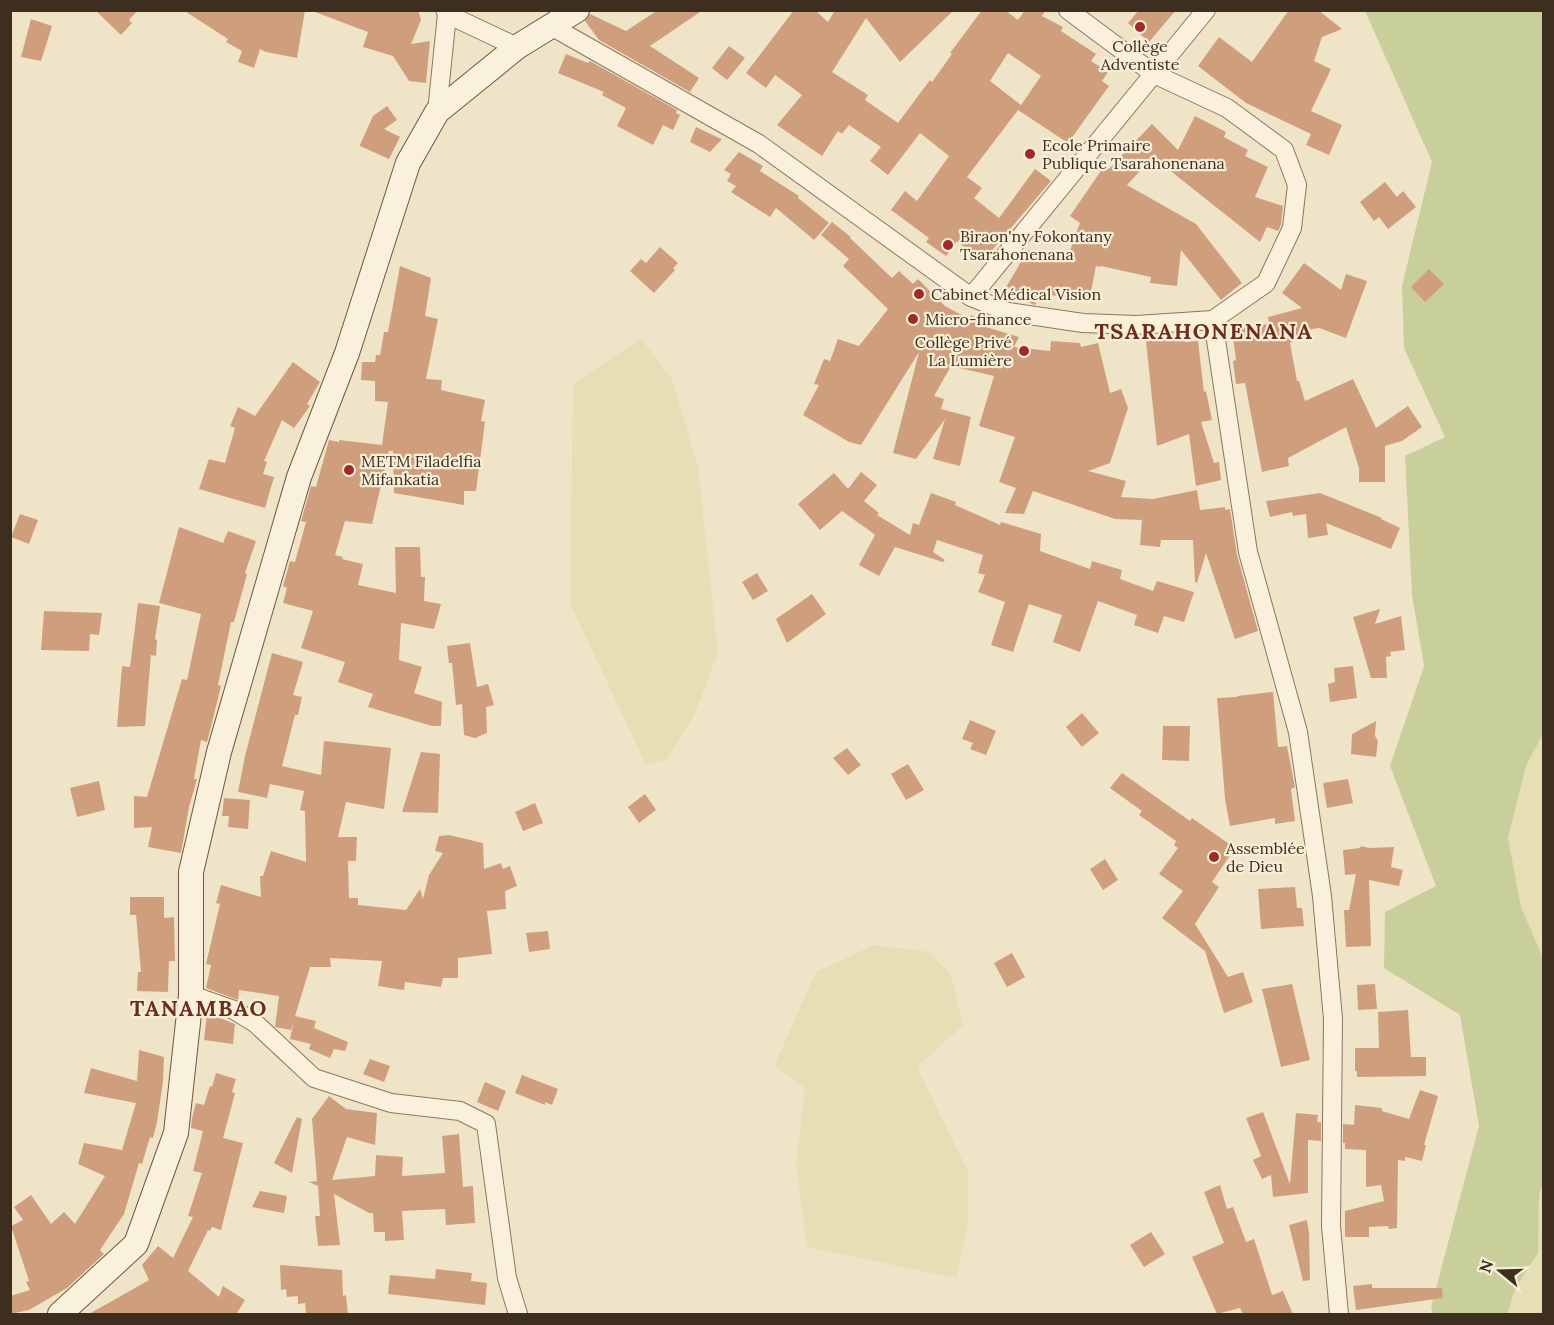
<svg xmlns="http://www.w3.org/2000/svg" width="1554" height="1325" font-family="Lora,serif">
<rect width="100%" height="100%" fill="#f0e4c8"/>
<g fill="#e6deb5">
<polygon points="641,339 672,379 698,467 718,653 694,716 667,759 646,765 570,603 573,384"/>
<polygon points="1543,732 1543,958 1521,907 1508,838 1526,766"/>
<polygon points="874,945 929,952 951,975 963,1025 917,1067 968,1172 968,1223 956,1278 807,1247 796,1162 805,1088 774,1066 816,972"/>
<polygon points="1543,1180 1543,1314 1507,1314 1516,1287 1538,1253 1539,1195"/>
</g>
<polygon fill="#c9cf9b" points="1365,11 1543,11 1544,732 1526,766 1508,838 1521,907 1543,958 1544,1180 1539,1195 1538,1253 1516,1287 1507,1314 1433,1314 1431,1307 1479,1126 1460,1015 1384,968 1385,912 1436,886 1390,766 1424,666 1412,595 1405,456 1445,437 1404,348 1402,286 1432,162"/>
<g fill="#cf9f7d" fill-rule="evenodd">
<polygon points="95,10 138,10 129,20 132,23 121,35"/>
<polygon points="183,10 305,10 297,58 266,52 260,49 254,68 238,62 242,51 226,42 228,39"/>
<polygon points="316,10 418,10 421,20 411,44 430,41 426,83 409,81 393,56 363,47 368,32 315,12"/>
<polygon points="658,10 703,10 650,46 699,78 690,92 599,40 585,21 590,14 626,31"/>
<path d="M 794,10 L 815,10 L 828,22 L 835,10 L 954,10 L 900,62 L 866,18 L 832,72 L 868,95 L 865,100 L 898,123 L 930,80 L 932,82 L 952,54 L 950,53 L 982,10 L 1005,10 L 1018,20 L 1025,10 L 1046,10 L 1042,16 L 1063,27 L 1061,31 L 1096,54 L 1091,61 L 1108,72 L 1102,81 L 1109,86 L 1068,143 L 1018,110 L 967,177 L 982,188 L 974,198 L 999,218 L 1035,169 L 1051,181 L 982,262 L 957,241 L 946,256 L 926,242 L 929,238 L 891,210 L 905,191 L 917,201 L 949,156 L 920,133 L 888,175 L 870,161 L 881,147 L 849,125 L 842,134 L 838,131 L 822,156 L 777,125 L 802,95 L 775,75 L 766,88 L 746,73 ZM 1008,53 L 1041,76 L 1021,105 L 990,81 Z"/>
<polygon points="1139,10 1176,10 1149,42 1128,23"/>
<polygon points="1289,10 1318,10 1342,29 1322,37 1314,61 1331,69 1311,111 1342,125 1329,155 1306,145 1311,134 1246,103 1198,66 1219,37 1252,62"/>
<polygon points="31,19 52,26 41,61 21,57"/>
<polygon points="729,46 745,58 727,80 712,68"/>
<polygon points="566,54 588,63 590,61 677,110 676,113 680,115 673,130 663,125 653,145 617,126 626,108 602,95 604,92 558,73"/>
<polygon points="387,106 397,120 384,129 400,137 389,159 360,146 359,147 373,116"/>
<polygon points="1195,116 1226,132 1224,137 1248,150 1245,156 1268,167 1255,197 1283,206 1281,225 1278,231 1267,227 1260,242 1153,157 1127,185 1196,224 1242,283 1221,300 1181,250 1177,286 1150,283 1151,277 1101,266 1100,267 1096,266 1089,302 1041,293 1035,305 1032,304 1005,289 1028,250 1045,260 1049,251 1067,259 1080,223 1070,216 1105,165 1109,169 1152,124 1178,150"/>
<polygon points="696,127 719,138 722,139 710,152 690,142"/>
<polygon points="739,152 763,166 760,171 799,196 798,198 829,223 814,240 776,208 770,217 731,192 736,186 727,181 731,174 724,170"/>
<polygon points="1385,182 1397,197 1403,191 1416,207 1388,229 1379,217 1374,221 1360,202"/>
<polygon points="832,222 851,237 850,238 892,278 899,271 913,284 918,279 945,306 969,319 971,315 988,321 986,327 1019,337 1014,347 1050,351 1051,341 1080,343 1081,347 1098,343 1110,393 1121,389 1128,408 1110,463 1088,471 1126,481 1121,497 1153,499 1197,490 1200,510 1225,507 1225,510 1230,509 1237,555 1258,631 1235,639 1206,553 1197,583 1195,582 1193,540 1161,540 1160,547 1140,545 1142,520 1115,519 1033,491 1024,514 1005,513 1016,488 999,482 1015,437 979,426 994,376 951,366 934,396 944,399 941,409 971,417 960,466 933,459 945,419 916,459 893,453 919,352 861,445 849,442 803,415 819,385 814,384 824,359 830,361 838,339 859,346 888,309 843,266 849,259 821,235"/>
<polygon points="660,247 678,263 673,268 675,270 654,293 630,271 641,259 646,263"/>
<polygon points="1304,263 1341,290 1346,274 1367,281 1346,338 1319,328 1307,330 1290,343 1297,381 1299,381 1305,401 1353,379 1376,428 1408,406 1422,427 1402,441 1385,446 1385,482 1359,482 1359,468 1346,427 1288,458 1289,466 1262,472 1245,383 1236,384 1233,361 1236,360 1232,329 1269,324 1268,317 1302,308 1282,293"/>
<polygon points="400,266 431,278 425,316 438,319 426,379 442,380 441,390 485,400 481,421 485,422 476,491 464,491 464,505 394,493 393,451 389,451 372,524 345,521 335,555 343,557 342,559 363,564 358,585 396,593 395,547 420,547 421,577 425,577 424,601 441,604 434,629 401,623 399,660 422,667 414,693 442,702 441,726 432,726 368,707 373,694 338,682 345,662 301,648 313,611 283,603 287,588 283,586 290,561 295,562 306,522 301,521 311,486 316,487 329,440 339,442 339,440 382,445 388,402 375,401 375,381 361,380 362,362 375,362 376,355 380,355 384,332 388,332"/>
<polygon points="1429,269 1444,284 1425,302 1411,287"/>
<polygon points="1184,336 1185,342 1198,341 1204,392 1206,391 1212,420 1201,422 1214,463 1219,462 1221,480 1196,486 1189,434 1157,446 1146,341"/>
<polygon points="293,362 320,382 307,404 310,406 294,428 282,420 264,461 267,462 263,474 274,477 265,508 199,489 209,459 225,463 235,428 230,426 238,407 255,416"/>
<polygon points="861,472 877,485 864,501 879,513 877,515 910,535 913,523 919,525 931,493 956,502 955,505 1000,525 1001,522 1041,534 1040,551 1090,569 1092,561 1122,570 1120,579 1153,591 1157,581 1194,592 1184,622 1164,616 1158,633 1134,625 1137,615 1098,601 1080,652 1053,642 1062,615 1029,604 1013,652 991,645 1005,602 978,592 985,575 978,573 983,555 937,540 933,552 945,560 943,562 895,547 879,576 859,565 875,535 870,531 842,511 820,530 798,504 834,473 848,489"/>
<polygon points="1320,493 1382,518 1381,519 1400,528 1391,549 1326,523 1328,535 1308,538 1306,514 1293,516 1292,512 1270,517 1266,501"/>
<polygon points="20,514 38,520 29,544 11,537"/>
<polygon points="179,527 223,543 228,531 256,541 245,573 247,574 234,622 231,622 218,685 221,686 211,727 207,742 201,740 194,779 197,779 189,807 181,853 148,847 152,827 134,828 134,796 147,797 182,679 187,680 201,614 159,603"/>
<polygon points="757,573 768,591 753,600 742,582"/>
<polygon points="812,594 826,614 787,643 776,619"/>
<polygon points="138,603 160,606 155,639 157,640 156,656 151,655 145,726 117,727 122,666 130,667"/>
<polygon points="1380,609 1375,624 1401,616 1405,650 1390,652 1391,656 1386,657 1387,678 1371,678 1353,617"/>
<polygon points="44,611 102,613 99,635 90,634 89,651 41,650"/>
<polygon points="470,643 477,687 488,684 494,705 486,707 487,733 475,738 464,735 462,704 456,705 452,663 449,663 447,646"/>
<polygon points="272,653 303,662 293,695 302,697 298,715 295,715 282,766 321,775 324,741 391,748 384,809 346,802 338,837 357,837 356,861 348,861 349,898 358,898 358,905 406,910 420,889 423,899 429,875 443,853 435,851 439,836 449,835 483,843 484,869 501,863 503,869 510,866 517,886 505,891 506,909 487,911 492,954 458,958 458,978 443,978 441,987 405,982 404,990 378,986 382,961 330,958 331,967 310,967 295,1016 316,1021 314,1028 348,1042 345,1051 334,1049 330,1058 309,1049 311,1044 290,1039 294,1020 291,1030 275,1027 279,996 239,990 238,1000 206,988 211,965 206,964 220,904 216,903 221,885 261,897 260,876 263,876 271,851 306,862 305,811 300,810 304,791 270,784 267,798 238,792 245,756"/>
<polygon points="1353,666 1357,698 1330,702 1328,684 1335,682 1334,668"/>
<polygon points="1273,692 1278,747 1287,746 1295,787 1291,789 1295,821 1275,824 1275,818 1230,826 1225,799 1217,698 1237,697 1237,696"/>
<polygon points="1082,713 1099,733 1082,747 1066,727"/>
<polygon points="970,720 996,731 986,755 970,749 973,743 962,739"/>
<polygon points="1376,721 1375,736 1378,741 1376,757 1351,754 1352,734"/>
<polygon points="1163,726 1190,726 1189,761 1162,760"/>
<polygon points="847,748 861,765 848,775 833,758"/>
<polygon points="421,752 440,754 438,813 402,812"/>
<polygon points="908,764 924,790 906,800 891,774"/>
<polygon points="1122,773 1190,821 1192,818 1235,848 1212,882 1219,887 1195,924 1228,977 1243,972 1253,1002 1224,1013 1205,951 1162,918 1183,891 1159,874 1178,848 1174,845 1176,841 1139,815 1142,811 1110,788"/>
<polygon points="1348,779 1353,803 1327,808 1323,783"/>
<polygon points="99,781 105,810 77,817 70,788"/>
<polygon points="645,794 656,810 639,823 628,807"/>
<polygon points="224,798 250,800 248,829 228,827 229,816 222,816"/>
<polygon points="535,803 543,823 523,831 515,812"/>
<polygon points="1361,846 1369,848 1394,847 1391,867 1403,870 1399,886 1369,880 1371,946 1346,947 1344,910 1349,910 1356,874 1345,875 1343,850 1360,848"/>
<polygon points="1105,859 1118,880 1103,890 1090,869"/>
<polygon points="1295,887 1297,908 1302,908 1304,926 1261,929 1258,889"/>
<polygon points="130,897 164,897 164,918 174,917 175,961 169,961 168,992 137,991 138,972 141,972 136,915 130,915"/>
<polygon points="548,931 550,949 529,952 526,933"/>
<polygon points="1012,953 1025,977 1007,987 994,963"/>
<polygon points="1292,984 1310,1060 1281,1067 1262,989"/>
<polygon points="1375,984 1377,1009 1358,1010 1357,985"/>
<polygon points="1408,1010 1411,1057 1426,1057 1426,1076 1357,1077 1357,1071 1355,1071 1355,1048 1379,1048 1378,1012"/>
<polygon points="207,1013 235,1024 233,1044 204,1040"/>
<polygon points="139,1050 164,1057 163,1082 157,1122 153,1138 150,1137 142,1164 139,1163 124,1214 100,1250 104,1254 67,1288 29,1310 10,1314 10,1296 30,1290 26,1282 29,1281 11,1226 23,1220 14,1207 31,1195 51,1224 64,1212 75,1224 105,1176 78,1164 84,1143 122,1150 136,1103 84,1093 91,1068 137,1081"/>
<polygon points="370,1059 390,1066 384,1082 363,1074"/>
<polygon points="216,1073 236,1079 232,1092 235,1093 223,1138 243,1143 221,1230 212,1227 210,1231 208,1230 188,1271 219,1297 223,1286 245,1300 237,1313 239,1314 89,1314 149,1280 142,1265 158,1246 173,1258 193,1217 188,1216 202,1173 193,1171 203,1131 191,1128 192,1118 196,1103 204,1105 210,1086 212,1087"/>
<polygon points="522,1075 558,1089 552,1105 545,1102 545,1105 515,1093"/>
<polygon points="485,1082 506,1091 498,1111 477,1102"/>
<polygon points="1420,1090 1438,1096 1424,1145 1426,1145 1422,1161 1405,1157 1405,1161 1398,1160 1397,1228 1389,1229 1388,1226 1369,1227 1369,1237 1345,1237 1345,1211 1384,1201 1381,1185 1366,1187 1366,1150 1345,1149 1345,1143 1343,1143 1343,1124 1354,1125 1355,1105 1382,1108 1382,1111 1409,1119"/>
<polygon points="329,1096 346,1109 377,1113 375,1145 347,1137 332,1180 375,1176 376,1155 403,1157 402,1176 445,1173 442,1136 459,1134 463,1187 473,1186 475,1223 446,1225 445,1209 402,1211 404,1240 385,1241 385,1232 374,1232 373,1213 369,1213 334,1194 340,1245 318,1246 315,1216 320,1216 318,1186 309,1182 317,1181 312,1119"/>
<polygon points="1263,1112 1290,1184 1296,1113 1318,1115 1317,1122 1321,1122 1321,1141 1308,1140 1308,1193 1273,1197 1271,1175 1262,1179 1253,1160 1261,1156 1246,1118"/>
<polygon points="297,1117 302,1119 292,1173 274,1163"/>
<polygon points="1220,1185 1227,1209 1233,1207 1246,1242 1254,1239 1272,1295 1283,1291 1293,1314 1243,1314 1240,1308 1217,1314 1192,1257 1224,1243 1204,1192"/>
<polygon points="260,1191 287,1196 284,1213 252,1207"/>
<polygon points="1307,1220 1309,1233 1310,1280 1303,1281 1289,1225"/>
<polygon points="1151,1232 1165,1254 1144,1267 1130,1245"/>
<polygon points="280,1265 342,1270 343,1296 346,1295 348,1314 306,1314 305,1303 298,1304 298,1296 287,1297 286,1289 281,1290"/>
<polygon points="436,1269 472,1273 471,1281 487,1283 485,1305 388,1294 390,1275 435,1279"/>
<polygon points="1372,1284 1372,1288 1442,1288 1443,1298 1356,1310 1353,1286"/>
</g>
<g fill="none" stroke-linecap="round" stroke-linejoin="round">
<defs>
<g id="street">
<polyline points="447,14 517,47"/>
<polyline points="551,26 759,144 971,297 1206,10"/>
<polyline points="437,112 447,14 445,10"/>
<polyline points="971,297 1008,312 1083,323 1136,325 1213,320 1266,283 1292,228 1297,185 1284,150 1227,108 1154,74 1068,10"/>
<polyline points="1213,320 1248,552 1298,732 1322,896 1333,1019 1331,1226 1339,1314"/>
<polyline points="191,995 234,1010 255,1023 314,1078 391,1103 460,1111 486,1124 507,1278 518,1314"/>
</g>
<polyline id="secondary" points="60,1314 136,1244 176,1133 191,995 191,872 219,752 299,477 347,353 408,163 437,112 517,47 577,10"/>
</defs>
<use href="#street" stroke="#8d765c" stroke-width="20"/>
<use href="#secondary" stroke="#6f573f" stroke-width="26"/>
<use href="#street" stroke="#faf1dc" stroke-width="18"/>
<use href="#secondary" stroke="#faf1dc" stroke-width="24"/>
</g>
<g fill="#9e2a2b" stroke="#f7eed8" stroke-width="2">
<circle cx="1140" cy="27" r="6"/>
<circle cx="1030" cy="154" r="6"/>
<circle cx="948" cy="245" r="6"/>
<circle cx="919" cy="294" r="6"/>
<circle cx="913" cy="319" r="6"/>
<circle cx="1024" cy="351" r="6"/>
<circle cx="349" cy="470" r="6"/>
<circle cx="1214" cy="857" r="6"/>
</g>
<g text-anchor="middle" stroke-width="4.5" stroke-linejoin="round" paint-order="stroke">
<g font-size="16" fill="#3d2e20" stroke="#f7eed8" text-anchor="start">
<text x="1140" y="52" text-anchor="middle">Collège<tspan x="1140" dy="18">Adventiste</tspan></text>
<text x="1042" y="151">Ecole Primaire<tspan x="1042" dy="18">Publique Tsarahonenana</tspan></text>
<text x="960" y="242">Biraon'ny Fokontany<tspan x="960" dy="18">Tsarahonenana</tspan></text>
<text x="931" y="300">Cabinet Médical Vision</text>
<text x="925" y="325">Micro-finance</text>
<text x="1012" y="348" text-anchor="end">Collège Privé<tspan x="1012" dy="18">La Lumière</tspan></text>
<text x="361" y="467">METM Filadelfia<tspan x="361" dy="18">Mifankatia</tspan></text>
<text x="1226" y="854">Assemblée<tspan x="1226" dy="18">de Dieu</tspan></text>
</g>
<g font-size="22" font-weight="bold" letter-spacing="1.5" fill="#6b2e1e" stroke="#f7eed8">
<text x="1204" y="339">TSARAHONENANA</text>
<text x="199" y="1016">TANAMBAO</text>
</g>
</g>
<rect width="1554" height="1325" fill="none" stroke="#3d2e20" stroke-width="24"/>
<g transform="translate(1500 1271) rotate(289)" stroke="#f7eed8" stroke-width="4.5" paint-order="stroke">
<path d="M0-4.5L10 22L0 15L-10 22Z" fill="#3d2e20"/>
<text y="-9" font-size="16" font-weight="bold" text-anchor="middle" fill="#3d2e20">N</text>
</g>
</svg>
